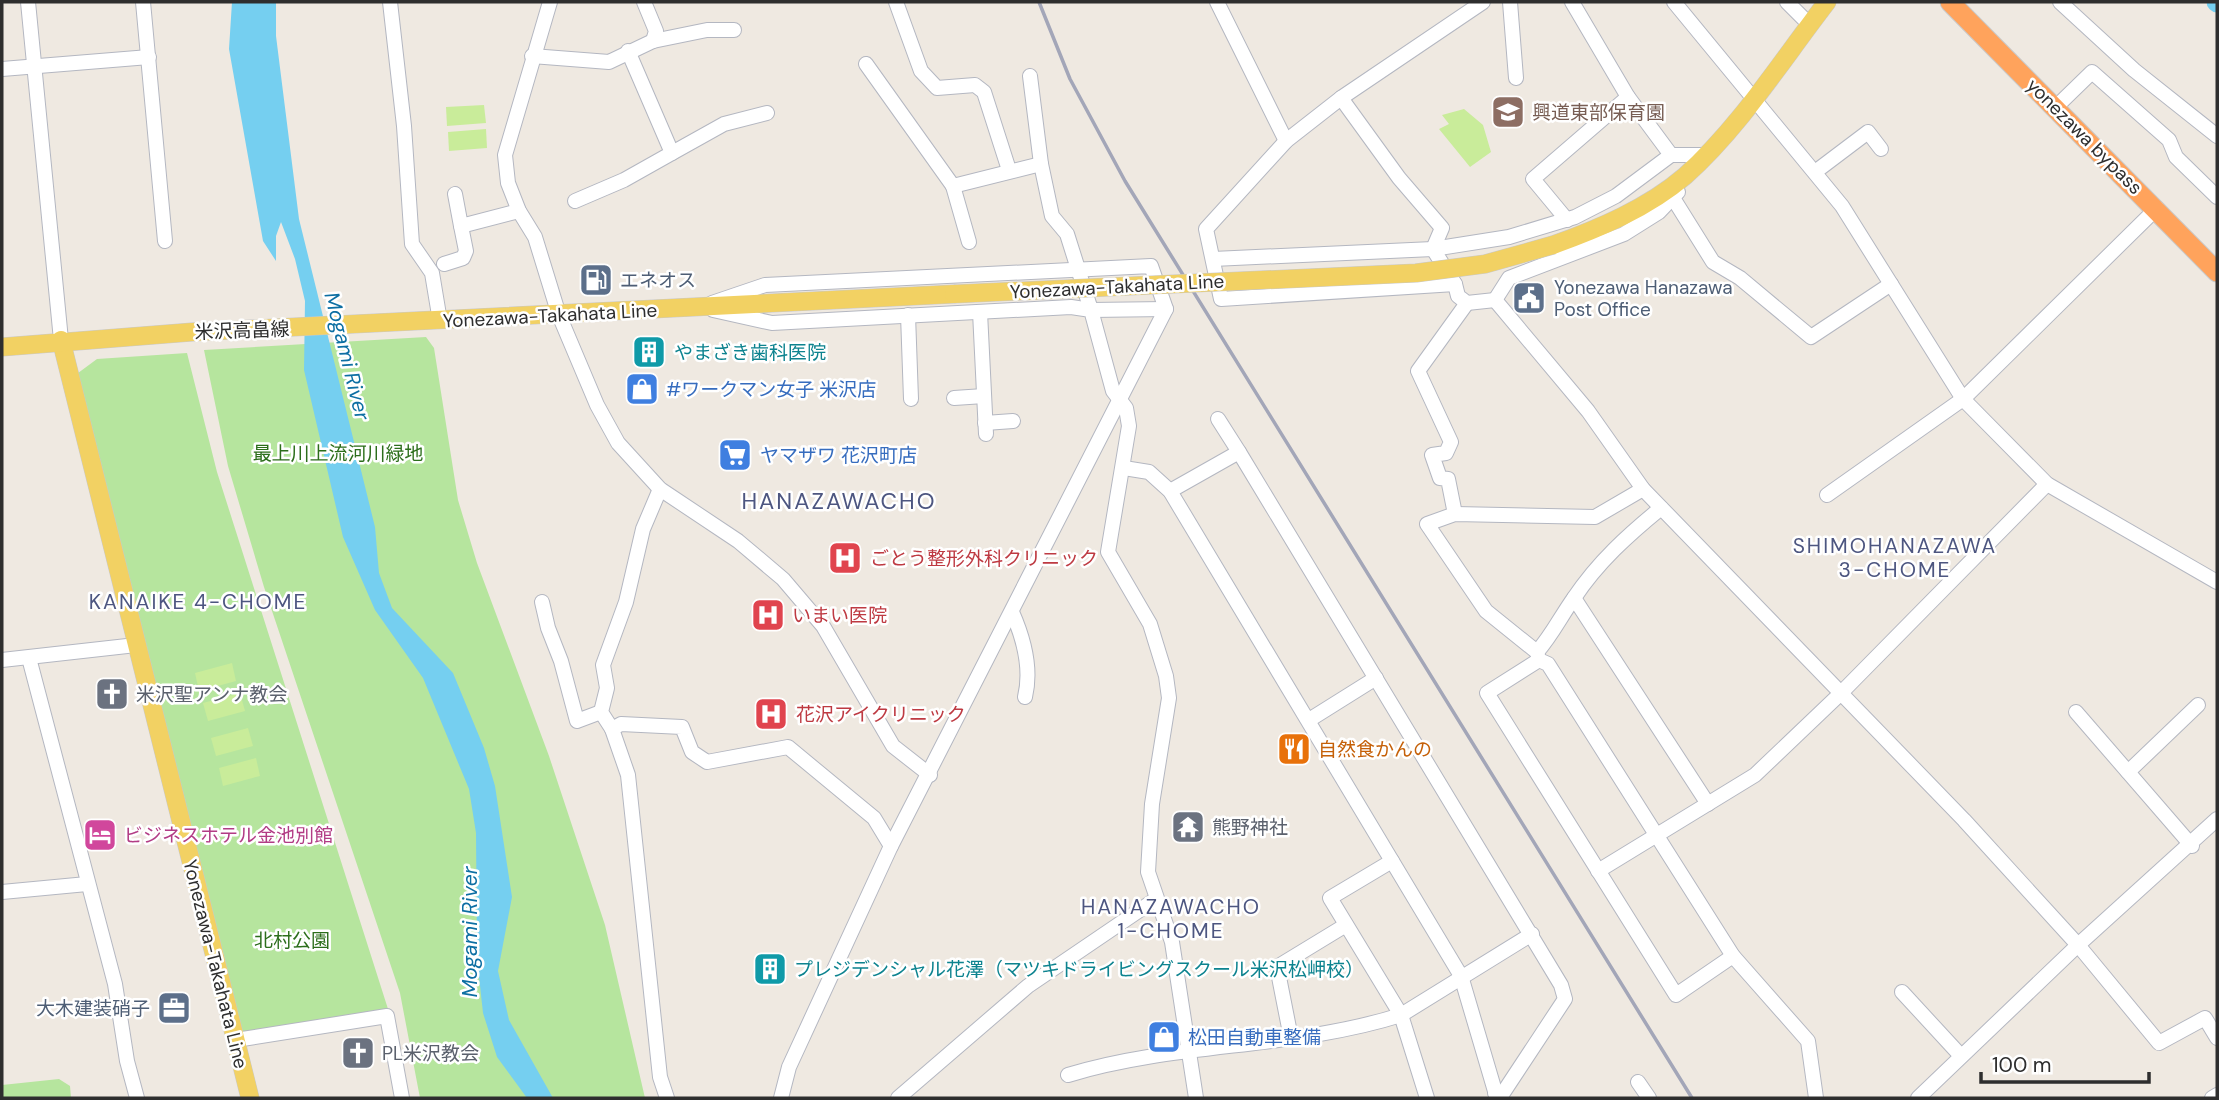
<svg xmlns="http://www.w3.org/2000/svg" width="2219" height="1100" font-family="'DM Sans','Noto Sans JP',sans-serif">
<rect width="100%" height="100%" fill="#efe9e1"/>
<g fill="#b6e59e">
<polygon points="426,337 434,348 458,500 477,563 549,756 605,925 645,1098 420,1098 400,993 264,587 228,466 204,350"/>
<polygon points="187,353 217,472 388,1009 243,1033 74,376 97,359"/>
<polygon points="59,1079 70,1086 71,1098 2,1098 2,1085"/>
</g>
<g fill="#c9ec9a">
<polygon points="484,105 486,123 447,126 446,107"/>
<polygon points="1464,109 1483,125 1491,152 1470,167 1439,129 1449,124 1442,115"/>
<polygon points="486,129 487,148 449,151 448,132"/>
<polygon points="232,663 236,681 199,691 195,673"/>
<polygon points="240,693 245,711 208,721 203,703"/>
<polygon points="248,728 253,746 216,756 211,738"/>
<polygon points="256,758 260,776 223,786 219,768"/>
</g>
<polygon fill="#75cff0" points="232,2 276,2 276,36 299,219 375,527 379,573 392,608 453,673 484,748 495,786 512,897 498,971 509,1020 553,1098 527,1098 497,1057 483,1013 477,958 476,833 469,789 423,678 375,610 343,537 304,370 305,301 295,259 281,222 276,236 276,261 263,241 229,49"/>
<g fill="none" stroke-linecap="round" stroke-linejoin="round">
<polyline stroke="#75cff0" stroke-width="19" points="2216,2 2217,3"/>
<defs>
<g id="minor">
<polyline points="28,2 61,340"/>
<polyline points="143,2 165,241"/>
<polyline points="390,2 404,126 412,244 432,273 440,321"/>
<polyline points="550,2 505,155 508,183 519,211 535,237 559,315 597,405 618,443 660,489 738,541 783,579 823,626 893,746 930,775"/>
<polyline points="644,2 656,31 653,41"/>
<polyline points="896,2 921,71 937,88 975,85 984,92 1009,170"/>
<polyline points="1217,2 1286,141"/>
<polyline points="1510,2 1516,78"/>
<polyline points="1572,2 1628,97 1671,155"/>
<polyline points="1674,2 1842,206 1963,399 2047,484 2217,582"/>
<polyline points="1787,2 1809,24"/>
<polyline points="2060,2 2134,70 2217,136"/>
<polyline points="532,56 609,62 653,41 707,30 734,30"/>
<polyline points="866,64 953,186 1041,164"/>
<polyline points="2,69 149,57"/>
<polyline points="1030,76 1041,164 1052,216 1067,234 1091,310 1166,309"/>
<polyline points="1341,98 1399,178 1442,228 1433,249 1455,284 1458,296 1467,303 1495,300"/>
<polyline points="2056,107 2092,72 2169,140 2176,157 2217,197"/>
<polyline points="672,153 724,124 767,113"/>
<polyline points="1815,172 1868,132 1881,149"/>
<polyline points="953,186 969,242"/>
<polyline points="455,194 461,226 519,211"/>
<polyline points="1673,198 1713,262 1740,278 1811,337 1891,284"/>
<polyline points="575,201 624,180 672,153 628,51"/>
<polyline points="1567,220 1533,179 1628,97"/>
<polyline points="1213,259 1433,249 1509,237 1575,217 1616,196 1671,155 1704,155"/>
<polyline points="444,264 463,258 466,251 461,226"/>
<polyline points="1455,284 1221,299 1206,229 1286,141 1341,98 1483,2"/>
<polyline points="1495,300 1588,411 1643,489 1964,820 2078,945 2159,1043 2205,1018 2217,1038"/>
<polyline points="1495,300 1509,278 1624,234 1659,212 1678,192"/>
<polyline points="712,303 765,285 1151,266 1166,309 891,846 789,1067 781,1098"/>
<polyline points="713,310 772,323 1071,307 1091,310 1113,391 1126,408 1129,426 1108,552 1150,624 1166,676 1169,698 1152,804 1148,872 1172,942 1196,1098"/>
<polyline points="980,312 986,434"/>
<polyline points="908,315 911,399"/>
<polyline points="954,398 984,396"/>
<polyline points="1218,419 1239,452"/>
<polyline points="985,423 1013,421"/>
<polyline points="1124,468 1149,472 1170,491 1461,976 1497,1098"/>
<polyline points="660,489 643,529 626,602 603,665 607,688 601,712 612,729 628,775 660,1077 667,1098"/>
<polyline points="1643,489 1595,517 1455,514 1427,524 1486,611 1537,652 1539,660 1548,664 1733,956 1808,1041 1816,1098"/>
<polyline points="1170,491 1239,452 1561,985 1565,999 1503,1093 1495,1093"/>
<polyline points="1827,495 1963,399 2157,208"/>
<polyline points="1455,514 1448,479 1440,478 1432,455 1446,453 1451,442 1418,371 1467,303"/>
<polyline points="1574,598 1708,804"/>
<polyline points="542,602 548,628 561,661 577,721 601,712"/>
<path d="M 1012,612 C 1024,639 1032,668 1025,697"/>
<path d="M 1537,652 C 1552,635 1561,616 1574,598 C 1598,562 1628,535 1661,508"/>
<polyline points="29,658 115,984 127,1061 137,1098"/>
<polyline points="2,660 136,645"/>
<polyline points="1539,660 1487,693 1676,995 1733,956"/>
<polyline points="2076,712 2192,846"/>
<polyline points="1309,720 1376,678"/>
<polyline points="612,729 621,724 682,727 692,752 707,762 788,747 874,818 891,846"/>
<polyline points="2128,772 2198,705"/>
<polyline points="1392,861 1330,898 1401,1015 1427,1098"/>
<polyline points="1598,871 1755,775 1840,694 2047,484"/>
<polyline points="2,892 87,884"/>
<polyline points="1902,992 1961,1056"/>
<polyline points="1291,1038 1277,967 1346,925"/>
<polyline points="236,1040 387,1016 402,1098"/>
<path d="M 1068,1075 C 1177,1042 1294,1049 1401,1015 L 1532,934"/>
<polyline points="1638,1082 1649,1098"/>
<polyline points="898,1098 1028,986 1156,899"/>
<polyline points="1918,1098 2078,945 2217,819"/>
<polyline points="2212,1098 2217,1095"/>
</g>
<g id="major">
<path d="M 1553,245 C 1598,229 1648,208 1685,176 C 1740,127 1782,60 1827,2"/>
<polyline points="61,340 250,1098"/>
<polyline points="2,347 192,332 954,294"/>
</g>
<polyline id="highway" points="1950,2 2217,272"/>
</defs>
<use href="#minor" stroke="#b4b7c1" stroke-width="16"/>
<use href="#major" stroke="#c9c9c9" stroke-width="19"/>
<use href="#highway" stroke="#c9c9c9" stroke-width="21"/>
<use href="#minor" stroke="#fff" stroke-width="14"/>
<use href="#major" stroke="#f2d163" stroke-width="18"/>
<use href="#highway" stroke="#ffa35c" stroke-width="19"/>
<polyline stroke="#a3a6b8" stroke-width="3.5" points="1039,2 1070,79 1125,181 1692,1098"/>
<defs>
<polyline id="major-bridge" points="954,294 1416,273 1485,264 1553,245"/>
</defs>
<use href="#major-bridge" stroke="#c9c9c9" stroke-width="19" stroke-linecap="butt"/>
<use href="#major-bridge" stroke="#f2d163" stroke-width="18"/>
</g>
<defs>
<symbol id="school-square" viewBox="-11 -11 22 22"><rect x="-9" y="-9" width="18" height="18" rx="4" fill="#8d6e63" stroke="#fff"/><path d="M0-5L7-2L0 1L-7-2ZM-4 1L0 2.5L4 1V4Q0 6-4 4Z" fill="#fff"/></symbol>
<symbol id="fuel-square" viewBox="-11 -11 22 22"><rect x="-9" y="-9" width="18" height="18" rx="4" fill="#5c6f8a" stroke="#fff"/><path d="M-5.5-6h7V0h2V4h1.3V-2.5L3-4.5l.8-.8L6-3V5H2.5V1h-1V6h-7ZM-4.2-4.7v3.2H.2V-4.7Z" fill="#fff"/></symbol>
<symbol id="civic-square" viewBox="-11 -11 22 22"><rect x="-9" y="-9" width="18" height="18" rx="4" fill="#5c6f8a" stroke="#fff"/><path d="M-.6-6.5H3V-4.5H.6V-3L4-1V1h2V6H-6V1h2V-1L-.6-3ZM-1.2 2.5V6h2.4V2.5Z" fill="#fff"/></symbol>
<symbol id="building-square" viewBox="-11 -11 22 22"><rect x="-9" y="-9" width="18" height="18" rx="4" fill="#0f9aa8" stroke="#fff"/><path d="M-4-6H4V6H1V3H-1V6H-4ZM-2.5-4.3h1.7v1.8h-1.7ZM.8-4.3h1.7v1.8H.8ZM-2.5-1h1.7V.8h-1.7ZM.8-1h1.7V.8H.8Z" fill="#fff"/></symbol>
<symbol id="shop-square" viewBox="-11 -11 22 22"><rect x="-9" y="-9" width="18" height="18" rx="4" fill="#3f7fe0" stroke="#fff"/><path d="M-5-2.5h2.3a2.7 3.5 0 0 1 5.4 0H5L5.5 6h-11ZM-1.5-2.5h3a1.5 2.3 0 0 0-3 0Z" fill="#fff"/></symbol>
<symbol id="supermarket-square" viewBox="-11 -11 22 22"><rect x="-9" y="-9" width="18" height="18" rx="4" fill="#3f7fe0" stroke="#fff"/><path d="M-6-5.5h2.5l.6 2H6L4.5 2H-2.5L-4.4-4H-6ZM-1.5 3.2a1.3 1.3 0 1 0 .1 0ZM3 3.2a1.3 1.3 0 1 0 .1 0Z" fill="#fff"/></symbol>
<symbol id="hospital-square" viewBox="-11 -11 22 22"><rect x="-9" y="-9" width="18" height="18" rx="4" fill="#e0444e" stroke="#fff"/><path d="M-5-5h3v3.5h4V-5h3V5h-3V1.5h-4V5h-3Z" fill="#fff"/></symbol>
<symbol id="church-square" viewBox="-11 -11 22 22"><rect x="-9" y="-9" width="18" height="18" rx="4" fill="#6b7280" stroke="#fff"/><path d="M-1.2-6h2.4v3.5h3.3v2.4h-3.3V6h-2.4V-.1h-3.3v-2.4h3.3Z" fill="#fff"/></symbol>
<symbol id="restaurant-square" viewBox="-11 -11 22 22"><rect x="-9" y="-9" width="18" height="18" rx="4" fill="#e8710a" stroke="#fff"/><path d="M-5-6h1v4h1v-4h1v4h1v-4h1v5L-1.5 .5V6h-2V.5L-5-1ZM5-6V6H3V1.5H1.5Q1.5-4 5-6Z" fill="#fff"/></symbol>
<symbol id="temple-square" viewBox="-11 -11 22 22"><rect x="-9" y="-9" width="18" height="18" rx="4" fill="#6b7280" stroke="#fff"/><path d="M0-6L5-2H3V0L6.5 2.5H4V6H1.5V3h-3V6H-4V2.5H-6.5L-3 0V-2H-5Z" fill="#fff"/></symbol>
<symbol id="hotel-square" viewBox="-11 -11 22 22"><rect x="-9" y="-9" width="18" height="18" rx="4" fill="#d1479c" stroke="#fff"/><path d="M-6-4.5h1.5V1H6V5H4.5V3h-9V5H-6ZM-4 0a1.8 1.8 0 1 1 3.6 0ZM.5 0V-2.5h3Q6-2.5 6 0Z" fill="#fff"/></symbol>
<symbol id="office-square" viewBox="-11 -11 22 22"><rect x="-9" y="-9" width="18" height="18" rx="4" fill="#5c6f8a" stroke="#fff"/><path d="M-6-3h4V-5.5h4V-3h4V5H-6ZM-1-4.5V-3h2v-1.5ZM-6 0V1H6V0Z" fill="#fff"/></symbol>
</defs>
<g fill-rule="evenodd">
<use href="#school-square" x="1489" y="93" width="38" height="38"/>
<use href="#fuel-square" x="577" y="261" width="38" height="38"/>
<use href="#civic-square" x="1510" y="279" width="38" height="38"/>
<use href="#building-square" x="630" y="333" width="38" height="38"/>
<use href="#shop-square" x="623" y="370" width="38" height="38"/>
<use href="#supermarket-square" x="716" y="436" width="38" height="38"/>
<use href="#hospital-square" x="826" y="539" width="38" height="38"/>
<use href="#hospital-square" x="749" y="596" width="38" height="38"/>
<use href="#church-square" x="93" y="675" width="38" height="38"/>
<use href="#hospital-square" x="752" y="695" width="38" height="38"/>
<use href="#restaurant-square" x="1275" y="730" width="38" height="38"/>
<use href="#temple-square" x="1169" y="808" width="38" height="38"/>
<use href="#hotel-square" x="81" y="816" width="38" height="38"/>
<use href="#building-square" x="751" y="950" width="38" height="38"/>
<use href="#office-square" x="155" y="989" width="38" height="38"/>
<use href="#shop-square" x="1145" y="1018" width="38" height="38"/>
<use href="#church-square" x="339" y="1034" width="38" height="38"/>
</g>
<g text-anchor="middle" stroke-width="5" stroke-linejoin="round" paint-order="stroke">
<g font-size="19" fill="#785e54" stroke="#fff" text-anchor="start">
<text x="1532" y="119">興道東部保育園</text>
</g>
<g font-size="19" fill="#2e2e2e" stroke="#fff">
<text transform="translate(2085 136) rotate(45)" y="7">yonezawa bypass</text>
<text transform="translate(1117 286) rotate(-3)" y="7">Yonezawa-Takahata Line</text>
<text transform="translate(550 315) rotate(-3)" y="7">Yonezawa-Takahata Line</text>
<text transform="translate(242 330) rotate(-2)" y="7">米沢高畠線</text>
<text transform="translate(216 964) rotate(76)" y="7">Yonezawa-Takahata Line</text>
</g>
<g font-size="19" fill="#4e5e75" stroke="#fff" text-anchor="start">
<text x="620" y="287">エネオス</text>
<text x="1554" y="294">Yonezawa Hanazawa<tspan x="1554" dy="22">Post Office</tspan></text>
<text x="150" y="1015" text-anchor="end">大木建装硝子</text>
</g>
<g font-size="19" fill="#0d838f" stroke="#fff" text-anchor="start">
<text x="674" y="359">やまざき歯科医院</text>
<text x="794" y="976">プレジデンシャル花澤（マツキドライビングスクール米沢松岬校）</text>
</g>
<g font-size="19" fill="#366cbe" stroke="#fff" text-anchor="start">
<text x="666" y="396">#ワークマン女子 米沢店</text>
<text x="760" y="462">ヤマザワ 花沢町店</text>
<text x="1188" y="1044">松田自動車整備</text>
</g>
<g font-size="19" fill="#2c6e1b" stroke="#fff">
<text x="338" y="460">最上川上流河川緑地</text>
<text x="292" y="947">北村公園</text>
</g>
<g font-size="19" fill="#be3a42" stroke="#fff" text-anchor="start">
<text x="870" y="565">ごとう整形外科クリニック</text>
<text x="792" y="622">いまい医院</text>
<text x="796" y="721">花沢アイクリニック</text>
</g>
<g font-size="19" fill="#5b616d" stroke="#fff" text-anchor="start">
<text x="136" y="701">米沢聖アンナ教会</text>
<text x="1212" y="834">熊野神社</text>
<text x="382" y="1060">PL米沢教会</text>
</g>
<g font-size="19" fill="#c56008" stroke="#fff" text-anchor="start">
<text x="1318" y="756">自然食かんの</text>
</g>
<g font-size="19" fill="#b23c85" stroke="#fff" text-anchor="start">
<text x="124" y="842">ビジネスホテル金池別館</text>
</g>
<g font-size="21" font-style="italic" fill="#0d6fa3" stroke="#fff">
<text transform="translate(347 356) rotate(76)" y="7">Mogami River</text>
<text transform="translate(470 932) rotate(-90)" y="7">Mogami River</text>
</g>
<g font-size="21" letter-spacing="2" fill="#4d5680" stroke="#fff">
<text x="1895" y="553">SHIMOHANAZAWA<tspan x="1895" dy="24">3-CHOME</tspan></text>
<text x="198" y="609">KANAIKE 4-CHOME</text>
<text x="1171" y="914">HANAZAWACHO<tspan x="1171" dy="24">1-CHOME</tspan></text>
</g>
<g font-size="23" letter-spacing="2" fill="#4d5680" stroke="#fff">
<text x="839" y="509">HANAZAWACHO</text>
</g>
</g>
<rect width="2219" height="1100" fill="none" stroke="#2e2e2e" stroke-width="7"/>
<path d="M1981 1072v10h168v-10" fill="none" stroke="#2e2e2e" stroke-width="3.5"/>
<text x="1992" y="1072" font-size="21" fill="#2e2e2e" stroke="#ffffff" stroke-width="5" paint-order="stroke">100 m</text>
</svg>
